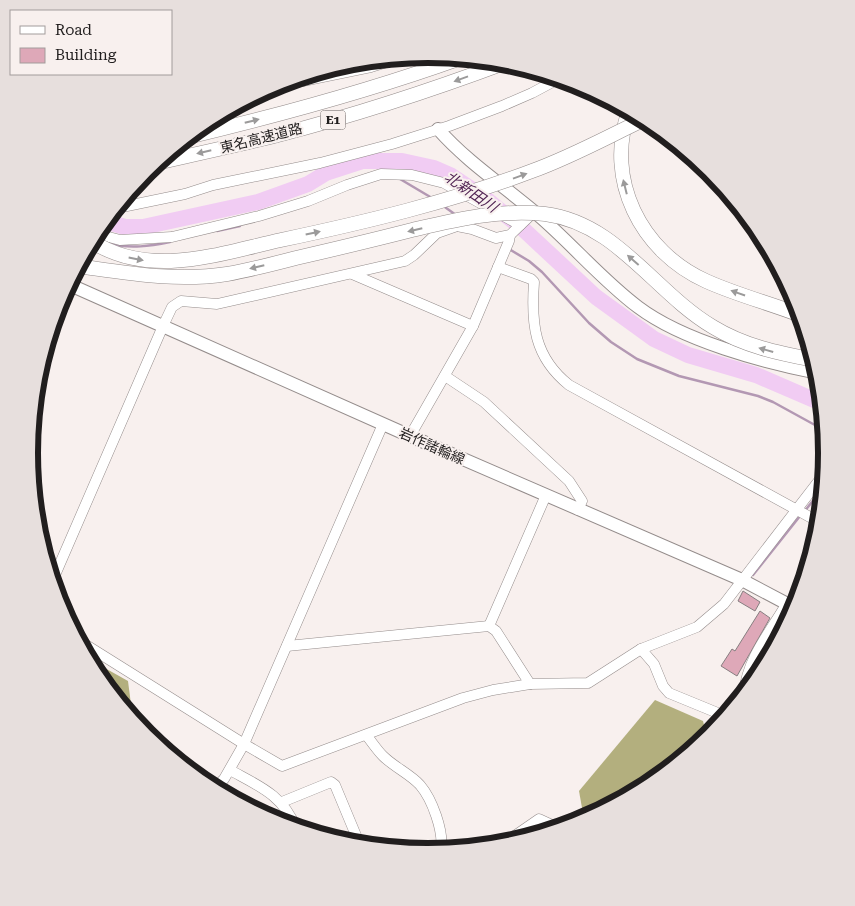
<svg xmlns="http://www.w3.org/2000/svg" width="855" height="906" font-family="'Roboto Serif','Noto Sans JP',serif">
<rect width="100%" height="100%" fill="#f8f0ee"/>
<g fill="#b3af7e">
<polygon points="87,658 128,681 133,720 96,674"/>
<polygon points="655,700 703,721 707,737 649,785 584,819 579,791"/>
</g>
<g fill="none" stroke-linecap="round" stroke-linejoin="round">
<g stroke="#b398b3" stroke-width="2.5">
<polyline points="400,179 432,198"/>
<polyline points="442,205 456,215"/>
<polyline points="217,231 240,226"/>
<path d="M 111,244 C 131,249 150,246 170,242"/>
<polyline points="509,249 529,261 542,272 589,323 611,342 637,359 679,376 758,396 773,402 824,430"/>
<polyline points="804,512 823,488"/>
<polyline points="753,575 800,516"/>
</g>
<polyline stroke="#f1ccf3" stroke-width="16" points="105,221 125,227 143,227 258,202 308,184 326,173 363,161 402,161 434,168 450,175 486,199 523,229 596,297 654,339 688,355 756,375 821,403"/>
</g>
<g fill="#dea8b8" stroke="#867e80">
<polygon points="743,591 760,602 755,611 738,601"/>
<polygon points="760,611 770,618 737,676 721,666 732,649 735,651"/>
</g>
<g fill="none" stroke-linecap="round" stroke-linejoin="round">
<defs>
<g id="minor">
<polyline points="269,88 371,67 403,57"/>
<polyline points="117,206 122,207 185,194 213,185 320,163 392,144 449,126 502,106 532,93 560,78"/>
<polyline points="96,231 105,236 120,240 172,237 259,216 308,201 347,185 381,174 412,175 444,183 520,225"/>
<path d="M 498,267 L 531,279 L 534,282 C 531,324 534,357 569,385 L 819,522"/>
<polyline points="352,274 473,326"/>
<polyline points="445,376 484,402 569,481 582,501 578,510"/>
<polyline points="410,436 473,326 509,241 510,235"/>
<polyline points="52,582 163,326 172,307 181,301 217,304 405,261 414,255 437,233 457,226 472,229 496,238 510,235 534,212"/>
<polyline points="489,626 546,495"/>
<polyline points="78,640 244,744 282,766 463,698 493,690 530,684 588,683 641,649 697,627 724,604 824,474"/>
<polyline points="287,646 489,626 496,631 530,684"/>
<polyline points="641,649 654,664 663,686 669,693 725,716"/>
<path d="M 744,693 C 747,659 770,632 787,603"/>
<path d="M 366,735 C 372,742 377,750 383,756 C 394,767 410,774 420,785 C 432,799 444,831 441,850"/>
<path d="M 230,770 C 259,786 283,795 296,828"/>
<polyline points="214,789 224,779 244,744 383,424"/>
<polyline points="282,802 331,782 335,785 360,845"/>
<polyline points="503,844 539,819 552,825 562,827"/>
</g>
<g id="major">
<path d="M 438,129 C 467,162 504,186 538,215 C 572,244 602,280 638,307 C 683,341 763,362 818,373"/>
<polyline points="68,284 410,436 742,580 795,608"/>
</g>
<g id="highway">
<path d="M 629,111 C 604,179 641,252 706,281 C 737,295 769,303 800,315"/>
<path d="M 188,137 C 280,115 372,90 461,58"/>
<path d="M 156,163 C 196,154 238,145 278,135 C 356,115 432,90 507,62"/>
</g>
</defs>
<use href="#minor" stroke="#948c8b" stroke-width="11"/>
<use href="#major" stroke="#948c8b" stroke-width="14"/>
<use href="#highway" stroke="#948c8b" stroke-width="15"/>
<use href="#minor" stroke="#fff" stroke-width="10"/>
<use href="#major" stroke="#fff" stroke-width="12"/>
<use href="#highway" stroke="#fff" stroke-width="14"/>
<defs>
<g id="highway-bridge">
<path d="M 91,241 C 150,279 218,254 281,240 C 366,222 450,202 532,171 C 571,157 607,137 645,119"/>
<path d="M 77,266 C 128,273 176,282 227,274 C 250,270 273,264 296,258 C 335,249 373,240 412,230 C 455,220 499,209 545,214 C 617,223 654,292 713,327 C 744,346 778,353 814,360"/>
</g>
</defs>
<use href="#highway-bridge" stroke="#948c8b" stroke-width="15" stroke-linecap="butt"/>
<use href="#highway-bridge" stroke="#fff" stroke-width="14"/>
</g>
<defs><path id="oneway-solid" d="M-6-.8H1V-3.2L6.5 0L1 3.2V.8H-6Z" transform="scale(1.25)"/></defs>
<g fill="#9b9a9a">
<use href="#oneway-solid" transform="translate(461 79) rotate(160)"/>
<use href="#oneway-solid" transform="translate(252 121) rotate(-14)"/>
<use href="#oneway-solid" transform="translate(204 152) rotate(167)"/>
<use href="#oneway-solid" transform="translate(520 176) rotate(-20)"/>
<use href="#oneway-solid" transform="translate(625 187) rotate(-104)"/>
<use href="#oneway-solid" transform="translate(415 230) rotate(167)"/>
<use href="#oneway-solid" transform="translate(313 233) rotate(-12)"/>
<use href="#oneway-solid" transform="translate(136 259) rotate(11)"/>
<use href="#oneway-solid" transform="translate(633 260) rotate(-139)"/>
<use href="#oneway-solid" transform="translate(257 267) rotate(167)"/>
<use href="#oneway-solid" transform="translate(738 293) rotate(-161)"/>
<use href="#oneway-solid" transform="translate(766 350) rotate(-164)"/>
</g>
<g text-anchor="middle" stroke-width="4" stroke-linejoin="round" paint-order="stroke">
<rect fill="#f8f0ee" stroke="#625d5c" stroke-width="1" x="320.5" y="110.5" width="25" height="19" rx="4"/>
<g font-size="12" font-weight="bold" fill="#211e1e">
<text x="333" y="124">E1</text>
</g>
<g font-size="14" fill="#211e1e" stroke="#f8f0ee">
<text transform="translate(261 138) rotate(-14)" y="5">東名高速道路</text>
<text transform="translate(432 446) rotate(24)" y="5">岩作諸輪線</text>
</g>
<g font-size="15" font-style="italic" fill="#4e2151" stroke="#f8f0ee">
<text transform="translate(471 192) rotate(34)" y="5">北新田川</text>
</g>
</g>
<path d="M0 0H855V906H0ZM38 453a390 390 0 1 1 780 0a390 390 0 1 1-780 0Z" fill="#e7dfdd" fill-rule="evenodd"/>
<path fill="none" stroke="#211e1e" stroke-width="6" d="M38 453a390 390 0 1 1 780 0a390 390 0 1 1-780 0Z"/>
<rect x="10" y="10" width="162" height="65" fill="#f8f0ee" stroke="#a29c9b"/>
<rect x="20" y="26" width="25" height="8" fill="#ffffff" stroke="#a29c9b"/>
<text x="55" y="35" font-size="15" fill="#211e1e">Road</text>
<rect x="20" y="48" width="25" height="15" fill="#dea8b8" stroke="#a29c9b"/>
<text x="55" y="60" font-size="15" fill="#211e1e">Building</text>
</svg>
